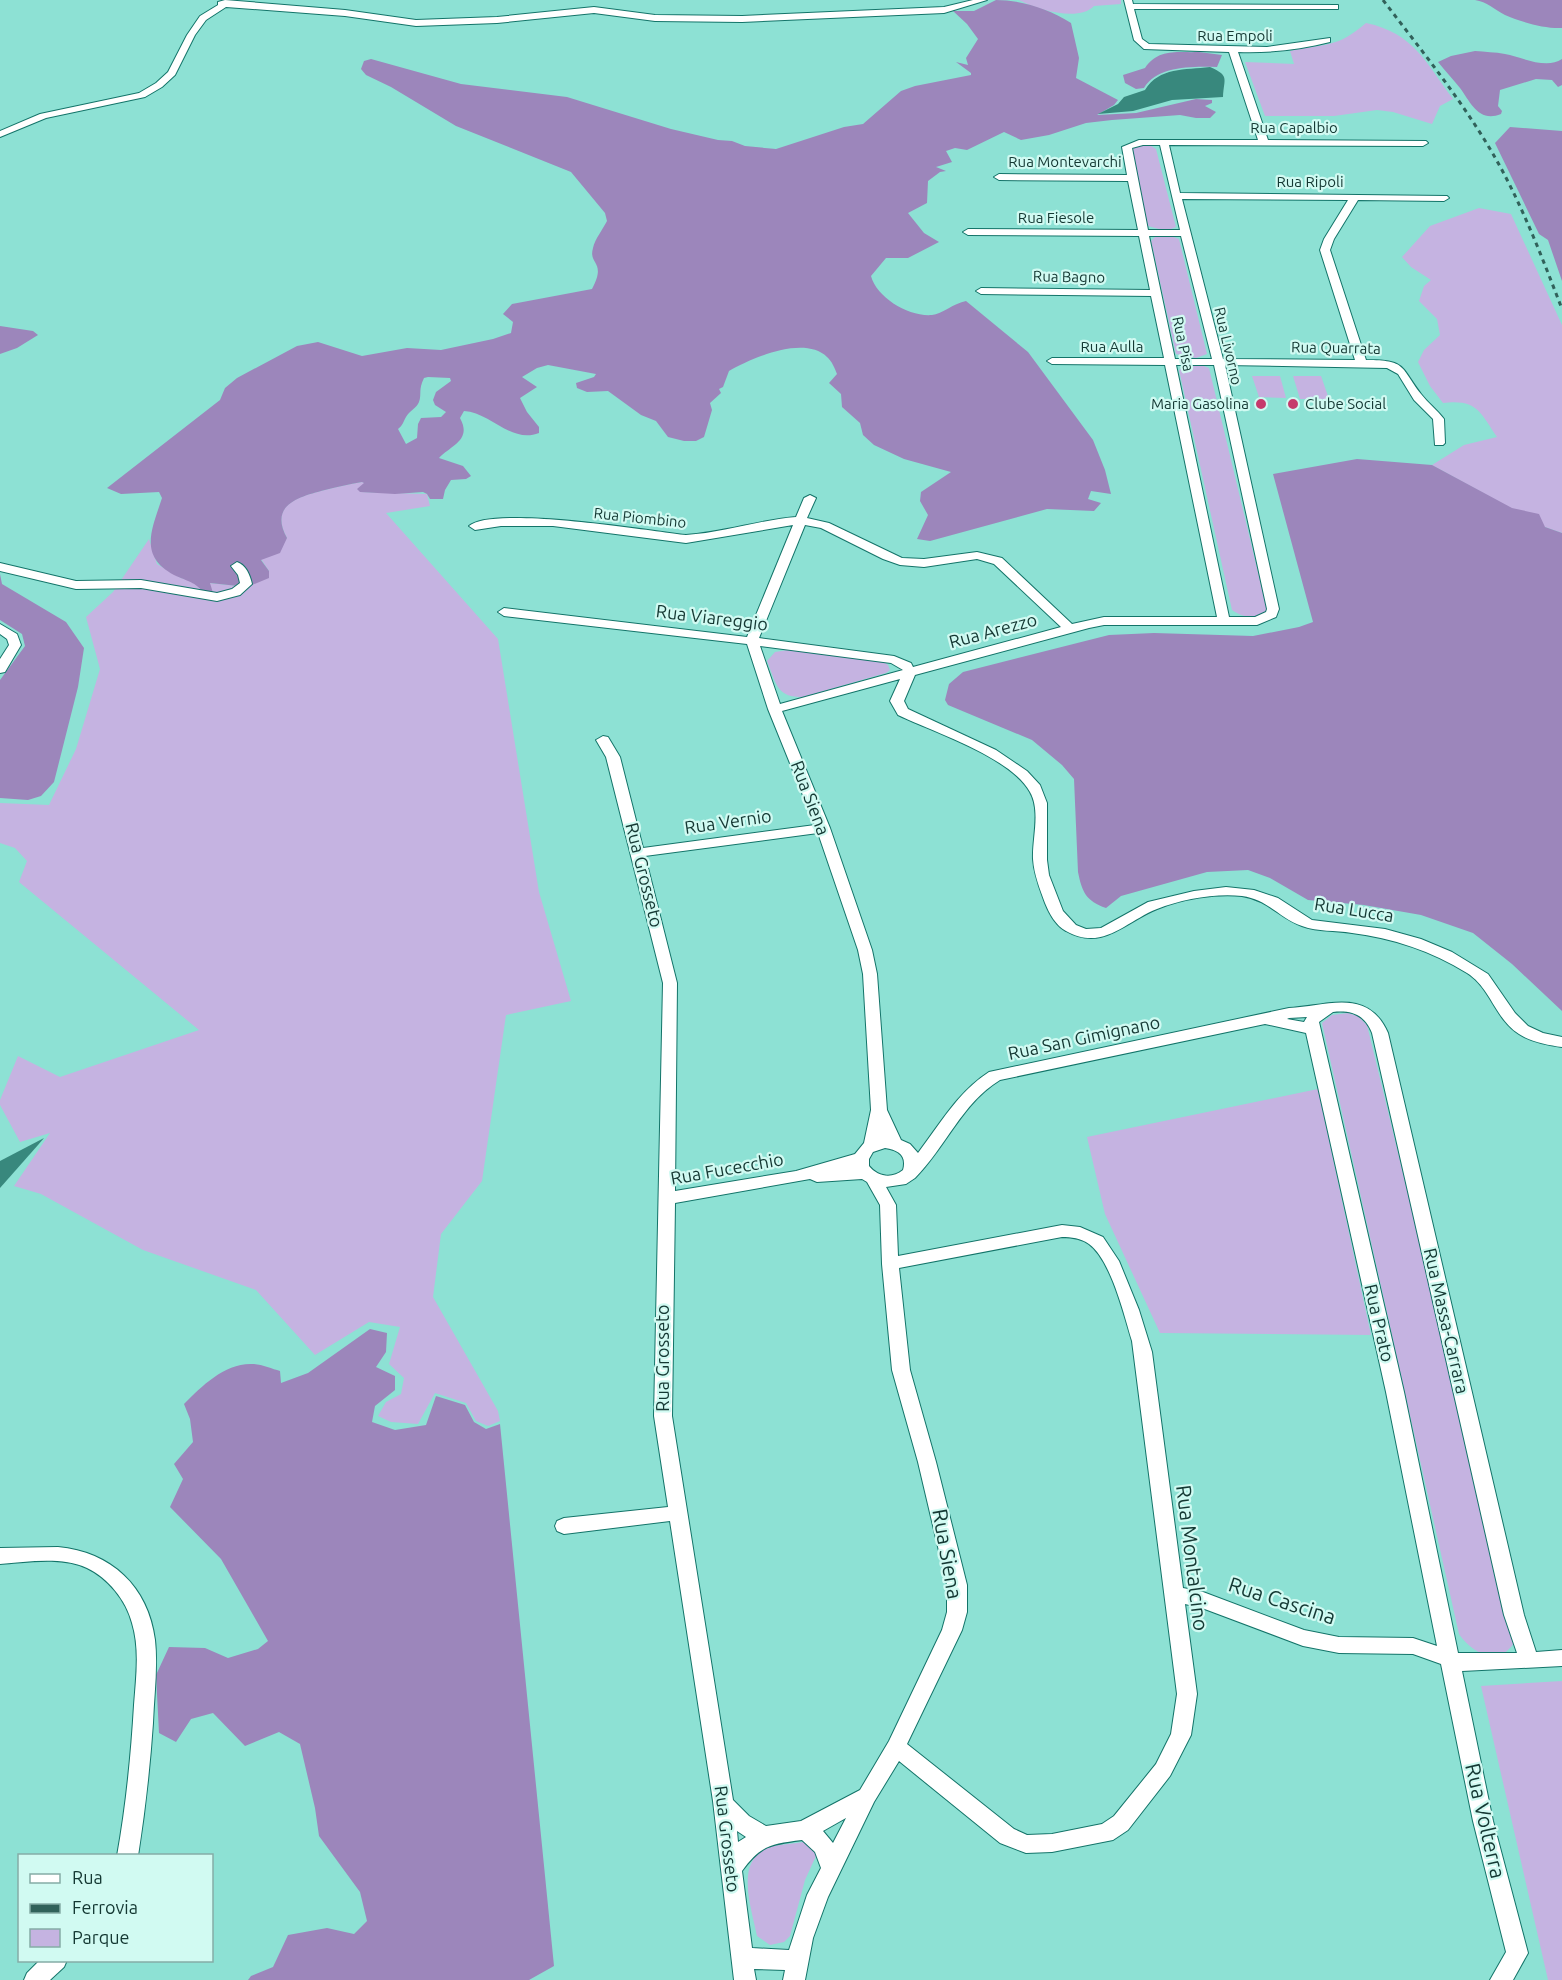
<svg xmlns="http://www.w3.org/2000/svg" width="1562" height="1980" font-family="Ubuntu,sans-serif">
<rect width="100%" height="100%" fill="#8de1d4"/>
<g fill="#c5b3e1">
<path d="M 1019,0 L 1121,0 L 1121,4 L 1094,6 C 1079,22 1038,10 1019,0 Z"/>
<path d="M 1366,23 C 1414,33 1426,63 1453,99 L 1440,106 L 1432,124 L 1393,112 L 1377,110 L 1334,116 L 1265,116 L 1245,62 L 1294,64 L 1290,51 C 1325,43 1336,49 1366,23 Z"/>
<polygon points="1148,144 1156,149 1176,227 1166,231 1148,226 1130,148"/>
<path d="M 1479,208 L 1511,214 L 1562,325 L 1562,533 L 1545,527 L 1432,465 L 1464,445 L 1497,437 C 1480,412 1477,399 1443,403 L 1430,386 L 1418,362 L 1424,350 L 1440,335 L 1437,319 L 1419,301 L 1424,286 L 1431,280 L 1411,267 L 1402,257 L 1430,226 Z"/>
<polygon points="1168,235 1179,239 1207,354 1196,358 1176,354 1151,241 1156,236"/>
<path d="M 1187,365 L 1201,365 L 1209,368 L 1267,610 C 1258,620 1243,618 1232,610 L 1179,370 Z"/>
<polygon points="1252,376 1280,376 1286,398 1259,397"/>
<polygon points="1293,376 1321,376 1329,399 1300,399"/>
<path d="M 362,482 L 365,483 L 360,492 L 427,494 L 430,506 L 386,513 L 498,639 L 539,892 L 571,1001 L 506,1015 L 482,1181 L 441,1234 L 433,1297 L 498,1411 L 500,1421 L 488,1426 L 476,1421 L 466,1403 L 435,1393 L 418,1424 L 391,1422 L 378,1416 L 386,1402 L 401,1394 L 404,1378 L 389,1364 L 400,1327 L 369,1322 L 315,1355 L 256,1290 L 143,1250 L 41,1194 L 14,1186 L 50,1133 L 20,1142 L 0,1105 L 0,1100 L 18,1056 L 60,1077 L 199,1030 L 19,882 L 27,861 L 15,848 L 0,843 L 0,803 L 49,805 L 76,749 L 100,669 L 86,617 L 113,592 L 149,539 L 157,564 L 181,578 L 194,581 L 205,594 L 209,583 L 247,587 L 269,571 L 261,559 L 287,538 C 269,505 297,497 325,490 C 337,487 349,484 362,482 Z"/>
<path d="M 788,650 L 884,662 L 888,665 L 890,670 L 886,673 L 803,697 C 776,698 776,682 767,661 L 775,652 Z"/>
<path d="M 1348,1013 L 1358,1016 L 1367,1025 L 1516,1639 C 1502,1668 1473,1655 1459,1634 L 1322,1023 L 1332,1015 Z"/>
<polygon points="1318,1089 1371,1335 1160,1333 1105,1214 1087,1137"/>
<polygon points="1562,1681 1562,1980 1548,1980 1481,1686"/>
<path d="M 803,1842 L 811,1846 L 816,1851 L 816,1856 L 805,1880 L 790,1936 L 784,1942 L 770,1945 L 757,1936 C 752,1909 733,1859 770,1847 C 780,1844 792,1844 803,1842 Z"/>
</g>
<g fill="#9c86bb" fill-rule="evenodd">
<path d="M 996,0 C 1022,0 1049,9 1071,23 L 1079,58 L 1076,78 L 1118,100 L 1114,105 L 1097,115 L 1136,113 L 1196,99 L 1212,100 L 1212,103 L 1205,106 L 1216,112 L 1210,118 L 1196,118 L 1180,115 L 1112,120 L 1086,123 L 1049,135 L 1021,140 L 1004,132 L 967,150 L 955,148 L 946,151 L 952,162 L 936,167 L 946,171 L 940,172 L 928,181 L 927,203 L 908,213 L 924,233 L 939,242 L 908,258 L 886,258 L 871,276 C 877,298 909,317 932,315 C 942,314 954,303 966,301 L 1028,352 L 1093,440 L 1105,470 L 1111,494 L 1091,491 L 1088,499 L 1101,503 L 1094,511 L 1047,509 L 941,538 L 930,541 L 917,539 L 928,515 L 920,501 L 921,492 L 951,472 L 904,459 L 874,445 L 863,435 L 860,423 L 842,407 L 841,394 L 829,383 L 837,374 C 835,369 832,361 827,357 C 804,335 752,358 729,371 L 723,387 L 719,389 L 721,393 L 710,403 L 712,410 L 704,437 L 696,441 L 684,441 L 668,437 L 656,421 L 641,415 L 608,391 L 587,392 L 577,388 L 576,383 L 594,377 L 596,374 L 548,365 L 537,368 L 522,377 L 537,387 L 520,398 L 527,412 L 539,427 L 539,433 C 511,444 490,412 464,411 L 460,418 C 472,440 452,445 439,458 L 463,466 L 471,476 L 466,479 L 451,480 L 445,490 L 443,499 L 430,499 L 427,494 L 423,492 L 395,494 L 360,492 L 357,489 L 364,483 L 362,482 C 349,484 337,487 325,490 C 298,497 269,505 287,538 L 280,553 L 261,560 L 269,571 L 269,578 L 247,587 L 210,583 L 213,593 L 205,594 C 194,581 189,582 174,575 C 138,556 152,529 162,498 L 159,492 L 121,494 L 107,488 L 220,400 L 225,388 L 237,378 L 297,346 L 318,342 L 362,356 L 407,348 L 441,350 L 493,339 L 511,333 L 513,322 L 503,314 L 512,304 L 592,289 C 607,261 588,265 593,248 C 595,239 603,229 607,221 L 605,213 L 571,172 L 456,126 L 391,87 L 366,75 L 361,69 L 364,61 L 371,59 L 461,84 L 567,97 L 671,129 L 718,140 L 732,141 L 745,146 L 776,149 L 844,127 L 863,124 L 901,91 L 915,86 L 971,75 L 971,73 L 956,62 L 968,65 L 966,58 L 978,39 L 967,24 L 953,11 L 974,11 ZM 428,377 L 450,378 L 451,381 L 436,392 L 433,400 L 435,405 L 446,412 L 441,417 L 421,418 L 418,424 L 417,438 L 406,444 L 398,429 C 403,425 403,422 406,417 C 409,411 417,408 419,402 C 422,394 418,390 424,378 Z"/>
<path d="M 1475,0 L 1562,0 L 1562,28 C 1545,29 1521,22 1505,15 C 1494,9 1487,2 1475,0 Z"/>
<path d="M 1475,51 C 1485,52 1495,52 1505,54 C 1522,57 1546,70 1562,59 L 1562,85 L 1558,87 L 1552,80 L 1536,79 L 1500,90 L 1498,106 L 1502,111 L 1501,114 C 1479,123 1471,103 1460,88 C 1453,79 1445,71 1438,62 L 1451,56 Z"/>
<path d="M 1199,52 L 1222,55 L 1217,67 C 1192,66 1157,66 1144,88 L 1136,89 L 1125,83 L 1123,75 L 1145,68 C 1159,48 1177,53 1199,52 Z"/>
<polygon points="1510,127 1562,131 1562,281 1548,240 1539,234 1495,143"/>
<polygon points="0,326 33,331 38,335 17,348 0,354"/>
<path d="M 1357,459 L 1432,465 L 1512,508 L 1539,514 L 1545,527 L 1562,533 L 1562,1011 L 1512,964 L 1473,933 L 1421,915 L 1364,905 L 1308,900 L 1270,878 L 1248,870 L 1207,872 L 1121,896 L 1106,908 C 1086,901 1082,892 1078,872 L 1074,779 L 1062,765 L 1032,740 L 948,705 L 945,700 L 949,684 L 963,672 L 1109,635 L 1154,633 L 1253,636 L 1299,627 L 1313,622 L 1273,474 Z"/>
<polygon points="0,574 2,584 66,622 84,648 78,687 54,782 41,796 28,800 0,798 0,680 25,646 22,634 0,620"/>
<path d="M 370,1329 L 387,1333 L 386,1352 L 376,1367 L 395,1376 L 395,1390 L 375,1406 L 372,1422 L 395,1430 L 426,1425 L 436,1396 L 465,1405 L 474,1422 L 486,1429 L 500,1424 L 554,1966 L 529,1980 L 248,1980 L 251,1976 L 273,1967 L 288,1935 L 327,1928 L 354,1934 L 367,1921 L 360,1892 L 319,1836 L 315,1808 L 300,1744 L 279,1732 L 245,1746 L 213,1713 L 191,1719 L 176,1742 L 159,1733 L 156,1675 L 169,1647 L 205,1648 L 228,1658 L 258,1649 L 268,1641 L 221,1559 L 170,1507 L 183,1479 L 174,1464 L 193,1442 L 190,1419 L 184,1404 C 202,1386 225,1363 252,1364 C 261,1364 272,1369 280,1371 L 281,1383 L 308,1373 Z"/>
</g>
<g fill="#38887d">
<path d="M 1210,67 C 1230,76 1224,78 1223,97 L 1172,100 L 1133,111 L 1098,114 L 1118,104 L 1124,97 L 1145,90 C 1159,67 1185,70 1210,67 Z"/>
<polygon points="44,1138 38,1145 0,1188 0,1161"/>
</g>
<g fill="none" stroke-linecap="round" stroke-linejoin="round">
<defs>
<g id="street">
<polygon points="225,0 345,10 416,20 497,17 594,7 655,15 742,16 944,7 973,0 987,0 944,13 742,22 655,21 594,13 497,23 416,26 345,16 226,7 206,20 195,35 175,75 162,87 145,97 46,118 0,137 0,131 40,114 139,93 156,83 168,72 187,35 200,16 218,5 218,2"/>
<path d="M 1124,0 L 1132,0 L 1133,4 L 1338,5 L 1338,9 L 1134,9 L 1142,39 L 1149,44 L 1267,47 L 1330,38 L 1330,42 C 1299,50 1270,53 1238,52 L 1268,140 L 1426,141 L 1428,143 L 1423,146 L 1169,145 L 1180,193 L 1447,196 L 1449,198 L 1444,201 L 1358,200 L 1334,239 L 1330,250 L 1366,360 C 1407,360 1400,367 1421,394 C 1428,403 1437,410 1444,419 L 1445,443 L 1443,445 L 1435,445 L 1433,419 L 1414,400 L 1398,374 L 1387,368 L 1225,365 L 1279,609 L 1276,617 L 1257,625 L 1104,625 L 1089,628 L 915,675 L 904,701 L 908,709 L 996,750 L 1027,771 L 1040,785 L 1047,803 L 1047,860 L 1049,875 L 1063,911 L 1076,925 L 1086,929 L 1101,928 L 1148,902 L 1194,891 L 1226,887 L 1254,890 L 1278,898 L 1312,920 L 1385,929 L 1421,939 L 1452,952 L 1488,974 L 1515,1013 L 1528,1026 L 1543,1033 L 1562,1037 L 1562,1047 C 1548,1045 1531,1042 1519,1034 C 1495,1019 1491,988 1467,973 C 1432,951 1392,938 1352,933 C 1335,930 1318,932 1302,926 C 1279,918 1269,900 1242,896 C 1216,893 1182,899 1157,909 C 1126,921 1103,952 1066,931 C 1056,926 1049,913 1045,903 C 1040,889 1034,875 1033,859 C 1032,839 1041,811 1030,792 C 1011,757 933,732 898,715 L 890,701 L 900,679 L 782,711 L 830,828 L 872,950 L 877,974 L 887,1110 L 901,1140 L 910,1144 L 918,1153 C 940,1124 958,1092 989,1072 L 1289,1008 C 1327,1006 1368,987 1388,1033 L 1524,1615 L 1536,1652 L 1562,1650 L 1562,1666 L 1462,1671 L 1493,1821 L 1528,1953 L 1513,1980 L 1490,1980 L 1506,1952 L 1473,1821 L 1441,1664 L 1413,1654 L 1339,1653 L 1303,1646 L 1202,1608 L 1185,1604 L 1197,1694 L 1191,1735 L 1170,1776 L 1128,1830 L 1113,1840 L 1052,1852 L 1026,1853 L 1000,1843 L 899,1761 L 874,1802 L 828,1897 L 813,1938 L 805,1980 L 783,1980 L 785,1970 L 754,1969 L 756,1980 L 734,1980 L 713,1801 L 670,1521 L 564,1534 L 557,1531 L 555,1526 L 557,1521 L 564,1518 L 668,1507 L 654,1416 L 663,983 L 606,757 L 596,740 L 603,736 L 608,737 L 620,757 L 643,848 L 815,825 L 768,709 L 747,644 L 504,616 L 498,612 L 504,608 L 747,637 L 793,525 L 686,543 L 553,526 L 501,526 L 475,530 L 469,526 C 493,505 650,531 686,535 C 723,533 759,520 796,517 L 804,498 L 810,495 L 816,498 L 807,518 L 829,523 L 902,558 L 924,559 L 977,552 L 1002,558 L 1072,624 L 1104,617 L 1217,617 L 1165,365 L 1052,364 L 1047,361 L 1052,358 L 1164,358 L 1151,296 L 981,294 L 976,291 L 981,288 L 1150,290 L 1139,236 L 968,235 L 963,232 L 968,229 L 1138,230 L 1128,181 L 999,180 L 994,177 L 999,174 L 1127,175 L 1122,147 L 1139,140 L 1258,140 L 1229,52 L 1144,49 L 1134,40 ZM 1143,145 L 1160,145 L 1180,230 L 1148,230 L 1132,148 ZM 1182,199 L 1348,200 L 1324,239 L 1320,250 L 1355,360 L 1223,359 ZM 1149,236 L 1181,236 L 1212,359 L 1175,359 ZM 1176,365 L 1214,365 L 1267,609 L 1266,612 L 1255,617 L 1229,617 ZM 805,525 L 821,528 L 883,559 L 900,565 L 924,567 L 977,559 L 994,564 L 1061,627 L 913,667 L 911,663 L 894,656 L 759,638 ZM 760,646 L 891,663 L 903,670 L 780,704 ZM 818,833 L 858,950 L 863,974 L 871,1110 L 864,1143 L 855,1154 L 796,1171 L 675,1191 L 677,983 L 645,856 ZM 1333,1012 C 1352,1010 1365,1015 1372,1033 L 1504,1615 L 1517,1653 L 1458,1653 L 1404,1392 L 1319,1022 ZM 1307,1017 L 1304,1022 L 1287,1019 L 1289,1018 ZM 1265,1024 L 1306,1033 L 1386,1392 L 1437,1646 L 1413,1638 L 1339,1637 L 1304,1630 L 1203,1592 L 1183,1588 L 1152,1352 L 1139,1310 L 1119,1261 L 1103,1237 L 1080,1227 L 1062,1225 L 898,1256 L 896,1205 L 886,1187 L 906,1184 L 915,1178 C 946,1147 961,1104 1000,1080 ZM 885,1148 C 899,1150 907,1156 903,1170 C 892,1179 878,1177 869,1166 L 869,1159 L 873,1152 ZM 810,1179 L 817,1182 L 862,1179 L 867,1182 L 880,1205 L 882,1264 L 892,1370 L 918,1462 L 947,1585 L 947,1612 L 942,1630 L 889,1741 L 860,1790 L 801,1821 L 766,1826 L 749,1816 L 733,1800 L 672,1416 L 675,1203 ZM 1062,1237 C 1071,1237 1081,1238 1089,1244 C 1111,1260 1124,1315 1132,1341 L 1177,1694 L 1171,1734 L 1156,1764 L 1114,1816 L 1102,1824 L 1052,1834 L 1027,1835 L 1014,1829 L 907,1744 L 962,1630 L 967,1612 L 967,1585 L 936,1462 L 910,1370 L 899,1268 ZM 846,1818 L 833,1843 L 823,1831 ZM 737,1831 L 746,1837 L 738,1842 ZM 802,1840 L 815,1852 L 821,1868 L 807,1895 L 789,1950 L 752,1948 L 742,1871 C 761,1845 771,1844 802,1840 Z"/>
<path d="M 237,562 C 246,565 250,575 252,584 L 240,595 L 217,601 L 141,588 L 76,589 L 0,571 L 0,563 L 76,581 L 141,580 L 217,593 L 232,589 L 240,583 L 238,575 L 231,566 Z"/>
<polygon points="0,624 17,634 21,645 5,672 0,673 0,659 9,645 7,639 0,634"/>
<path d="M 58,1547 C 111,1552 148,1586 155,1640 C 158,1667 154,1696 153,1723 C 150,1767 145,1812 138,1856 L 117,1856 C 126,1806 131,1756 134,1705 C 136,1678 140,1649 132,1623 C 126,1600 108,1578 87,1568 C 61,1556 27,1562 0,1564 L 0,1548 Z"/>
<polygon points="40,1960 67,1960 64,1967 50,1980 24,1980 27,1973"/>
</g>
</defs>
<use href="#street" stroke="#137469" stroke-width="2"/>
<use href="#street" fill="#fff" fill-rule="evenodd"/>
<path stroke="#31615a" stroke-width="3" stroke-dasharray="4.5 4.5" stroke-linecap="butt" d="M 1383,0 C 1421,50 1461,99 1493,154 C 1521,202 1542,257 1562,309"/>
</g>
<g fill="#c63a6c" stroke="#d1faf2" stroke-width="2">
<circle cx="1261" cy="404" r="6"/>
<circle cx="1293" cy="404" r="6"/>
</g>
<g text-anchor="middle" stroke-width="4.5" stroke-linejoin="round" paint-order="stroke">
<g font-size="15" fill="#143833" stroke="#d1faf2">
<text x="1235" y="41">Rua Empoli</text>
<text x="1294" y="133">Rua Capalbio</text>
<text x="1065" y="167">Rua Montevarchi</text>
<text x="1310" y="187">Rua Ripoli</text>
<text x="1056" y="223">Rua Fiesole</text>
<text transform="translate(1069 277) rotate(1)" y="5">Rua Bagno</text>
<text transform="translate(1183 344) rotate(78)" y="5">Rua Pisa</text>
<text transform="translate(1228 346) rotate(77)" y="5">Rua Livorno</text>
<text x="1112" y="352">Rua Aulla</text>
<text transform="translate(1336 348) rotate(1)" y="5">Rua Quarrata</text>
<text transform="translate(640 518) rotate(6)" y="5">Rua Piombino</text>
</g>
<g font-size="15" fill="#143833" stroke="#d1faf2" text-anchor="end">
<text x="1249" y="409">Maria Gasolina</text>
<text x="1305" y="409" text-anchor="start">Clube Social</text>
</g>
<g font-size="18" fill="#143833" stroke="#d1faf2">
<text transform="translate(712 618) rotate(7)" y="6">Rua Viareggio</text>
<text transform="translate(993 631) rotate(-15)" y="6">Rua Arezzo</text>
<text transform="translate(810 798) rotate(69)" y="6">Rua Siena</text>
<text transform="translate(728 822) rotate(-8)" y="6">Rua Vernio</text>
<text transform="translate(644 875) rotate(76)" y="6">Rua Grosseto</text>
<text transform="translate(1354 910) rotate(9)" y="6">Rua Lucca</text>
<text transform="translate(1084 1038) rotate(-12)" y="6">Rua San Gimignano</text>
<text transform="translate(727 1169) rotate(-10)" y="6">Rua Fucecchio</text>
<text transform="translate(1446 1321) rotate(77)" y="6">Rua Massa-Carrara</text>
<text transform="translate(1379 1323) rotate(77)" y="6">Rua Prato</text>
<text transform="translate(663 1358) rotate(-90)" y="6">Rua Grosseto</text>
<text transform="translate(727 1839) rotate(83)" y="6">Rua Grosseto</text>
</g>
<g font-size="21" fill="#143833" stroke="#d1faf2">
<text transform="translate(947 1554) rotate(80)" y="7">Rua Siena</text>
<text transform="translate(1192 1558) rotate(83)" y="7">Rua Montalcino</text>
<text transform="translate(1282 1601) rotate(18)" y="7">Rua Cascina</text>
<text transform="translate(1485 1821) rotate(77)" y="7">Rua Volterra</text>
</g>
</g>
<rect x="18" y="1854" width="195" height="108" fill="#d1faf2" stroke="#85aca6" stroke-width="1.5"/>
<rect x="30" y="1874" width="30" height="9" fill="#ffffff" stroke="#85aca6" stroke-width="1.5"/>
<text x="72" y="1884" font-size="18" fill="#143833">Rua</text>
<rect x="30" y="1904" width="30" height="9" fill="#31615a" stroke="#85aca6" stroke-width="1.5"/>
<text x="72" y="1914" font-size="18" fill="#143833">Ferrovia</text>
<rect x="30" y="1929" width="30" height="18" fill="#c5b3e1" stroke="#85aca6" stroke-width="1.5"/>
<text x="72" y="1944" font-size="18" fill="#143833">Parque</text>
</svg>
